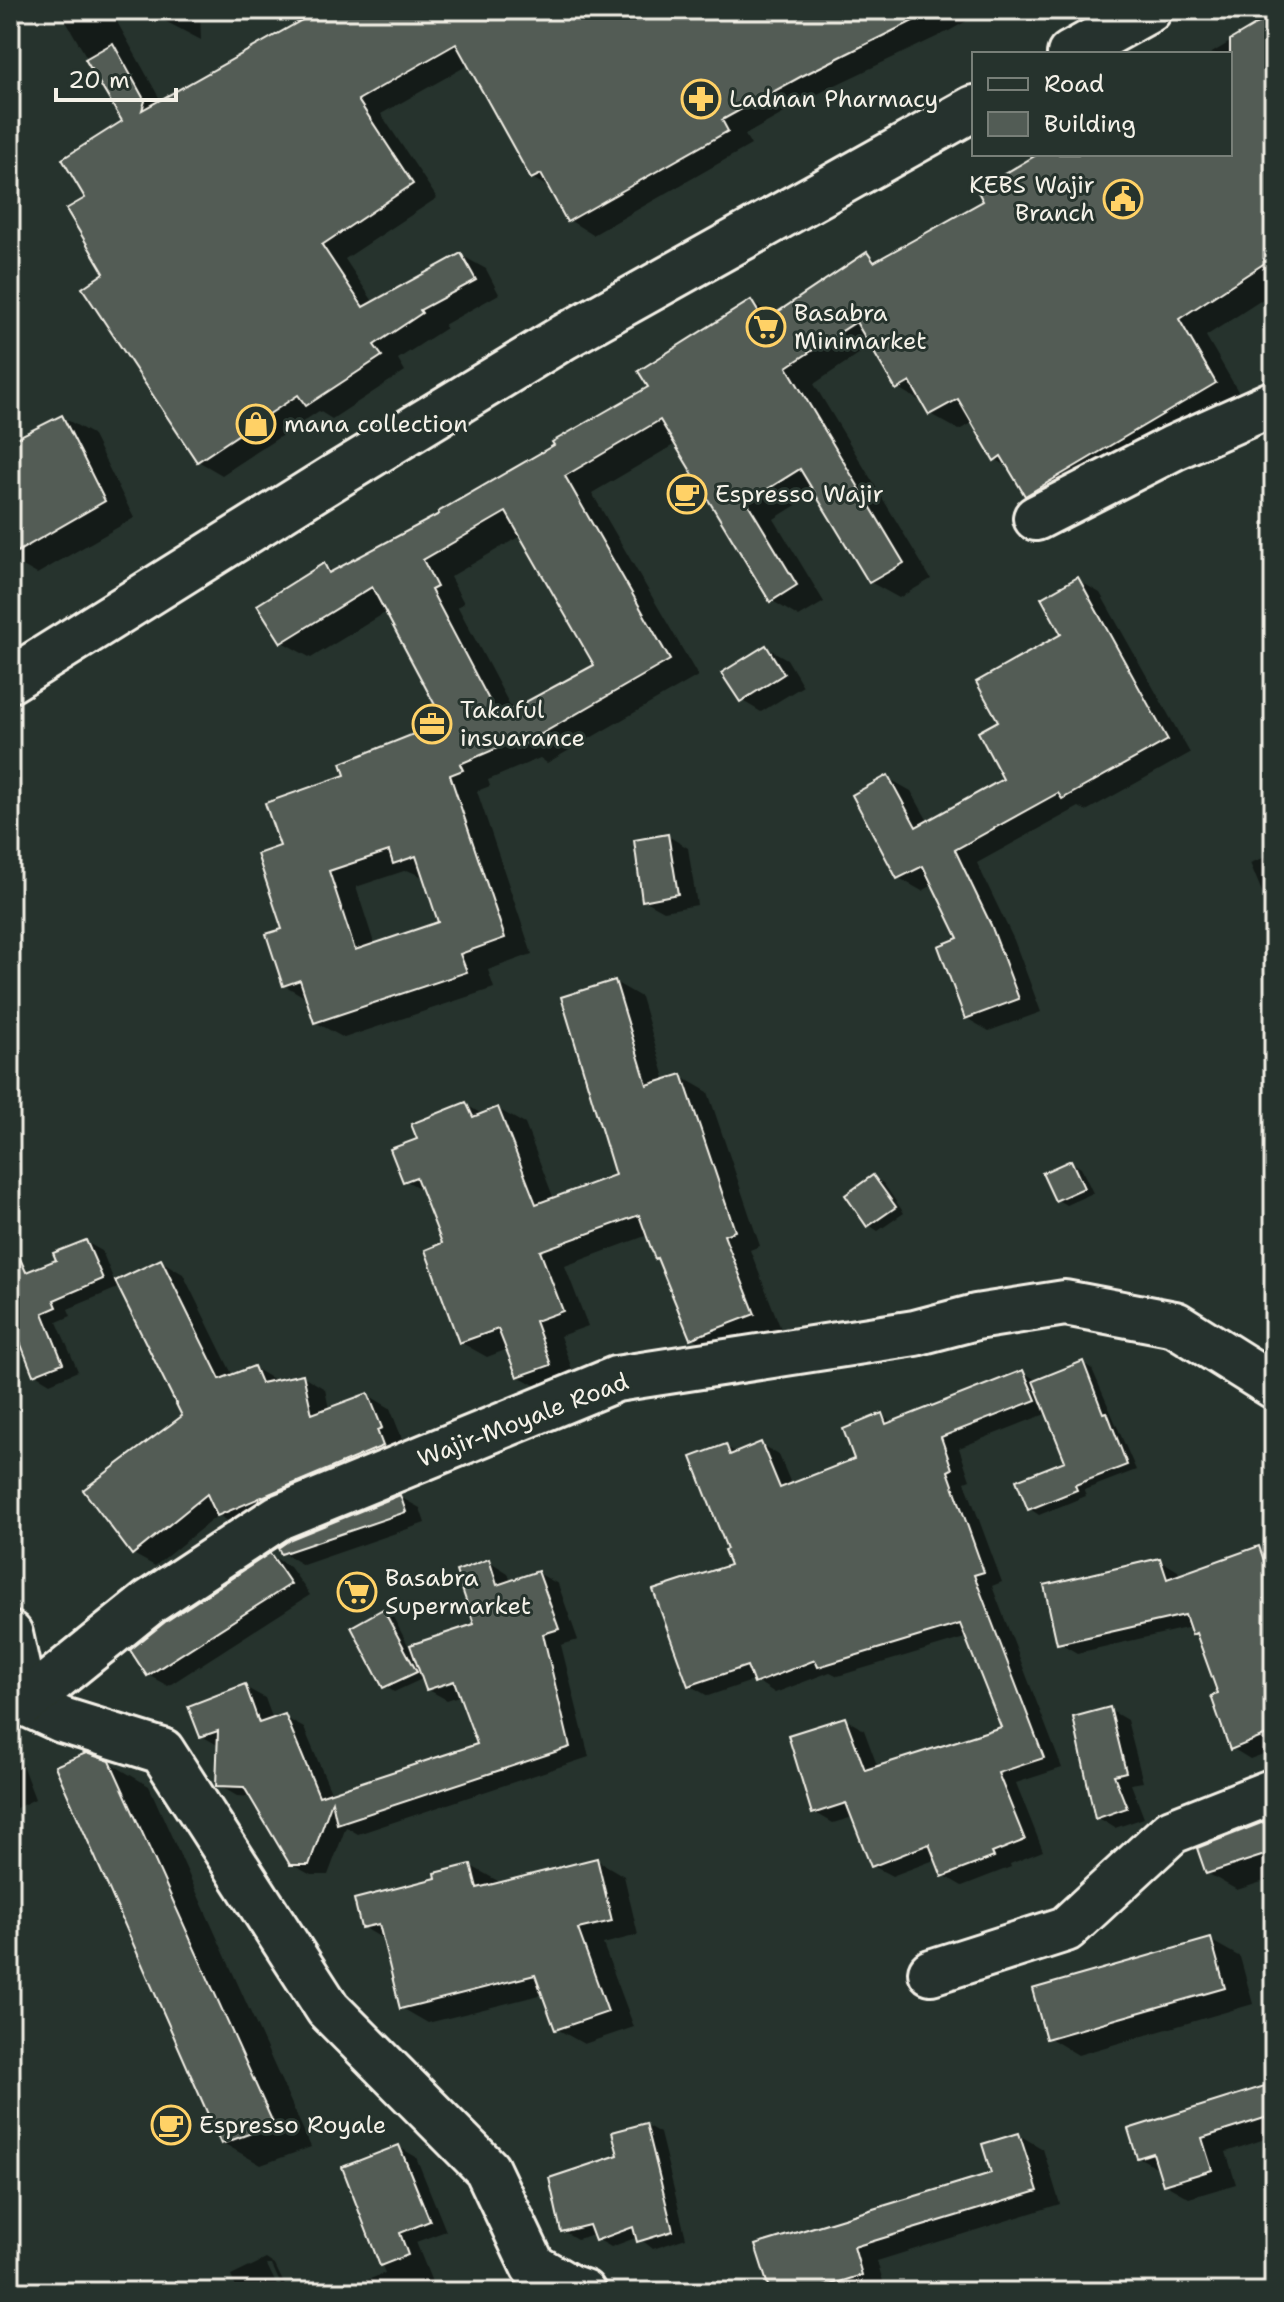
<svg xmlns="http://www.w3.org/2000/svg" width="1284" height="2302" font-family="'Shantell Sans',sans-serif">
<rect width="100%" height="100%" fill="#26332d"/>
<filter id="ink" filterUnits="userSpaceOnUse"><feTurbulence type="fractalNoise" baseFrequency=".0125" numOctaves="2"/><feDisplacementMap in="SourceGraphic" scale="16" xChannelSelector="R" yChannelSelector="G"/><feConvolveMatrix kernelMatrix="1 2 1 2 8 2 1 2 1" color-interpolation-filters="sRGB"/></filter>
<g filter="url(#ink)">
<g fill="#0007" fill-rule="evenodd">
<polygon points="62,10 111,11 161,101 322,10 986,10 949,31 827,89 745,135 751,145 593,235 569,220 552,189 532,178 470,64 381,114 437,198 345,259 374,303 461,255 486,269 499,294 444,325 446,328 398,359 405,371 332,419 319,411 222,475 198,461 107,274 88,199 124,122 60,11"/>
<polygon points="144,10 200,10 201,40"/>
<path d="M 1274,16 L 1274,292 L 1206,336 L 1243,400 L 1055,511 L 1026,494 L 1010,468 L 995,459 L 974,422 L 959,430 L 930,414 L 925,404 L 898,388 L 872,345 L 814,384 L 931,579 L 899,598 L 870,582 L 817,492 L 774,519 L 824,602 L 799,617 L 771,600 L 677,443 L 592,493 L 698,676 L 547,763 L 540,758 L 488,780 L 490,786 L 477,791 L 532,954 L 488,970 L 494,988 L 344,1038 L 315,1022 L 308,999 L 284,985 L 282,848 L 348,776 L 447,723 L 388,611 L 311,658 L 282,642 L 324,566 L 335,572 L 442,515 L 651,388 L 751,302 L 775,316 L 867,255 L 879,261 L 986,201 L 1042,154 L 1230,154 L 1230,54 L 1210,54 ZM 522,535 L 597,665 L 513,711 L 458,607 L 464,603 L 450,577 ZM 407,870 L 425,878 L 441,923 L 375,946 L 356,887 Z"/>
<polygon points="62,417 92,434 134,518 37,574 10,559 10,444"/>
<polygon points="1078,580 1100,593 1190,753 1086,811 1079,807 977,863 1014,940 1041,1012 989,1031 966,1018 961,939 935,884 922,891 899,878 888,778 911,791 929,823 1006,780 1001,722 1063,635"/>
<polygon points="766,647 787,659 803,686 761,712 741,700"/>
<polygon points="668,836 688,848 697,905 664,911 644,900"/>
<polygon points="1274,854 1274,921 1250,863"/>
<polygon points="615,982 641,997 666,1081 682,1077 708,1092 760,1246 750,1250 781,1329 718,1353 692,1338 648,1235 565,1266 588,1326 560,1336 576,1380 545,1391 518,1376 508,1349 487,1357 460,1342 444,1244 424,1191 405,1180 419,1140 466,1105 484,1115 498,1109 525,1124 554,1199 618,1176"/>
<polygon points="1071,1162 1081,1168 1093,1193 1066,1205 1056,1199"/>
<polygon points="873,1177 883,1183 904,1213 878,1231 869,1225"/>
<polygon points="86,1242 102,1251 115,1283 161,1261 183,1274 233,1376 254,1368 276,1381 303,1376 325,1389 329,1409 368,1395 390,1408 403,1441 398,1443 404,1459 240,1528 218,1515 155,1566 133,1554 184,1417 120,1287 68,1309 71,1316 57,1322 78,1371 50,1383 35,1374 26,1352 10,1358 10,1281 59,1261"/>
<polygon points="1083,1363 1092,1369 1136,1470 1084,1490 1086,1496 1039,1515 1030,1509 1068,1462 1048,1413 959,1448 970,1480 965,1482 1002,1582 992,1586 1062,1768 1016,1783 1043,1851 1010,1864 1011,1867 962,1886 943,1875 937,1859 892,1876 873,1866 853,1817 833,1823 814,1812 845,1719 864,1730 878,1768 1003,1728 968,1637 838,1676 830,1672 775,1693 755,1680 708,1696 689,1685 733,1566 725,1446 739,1454 760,1444 779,1455 792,1486 857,1460 882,1416 894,1423 1023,1372 1038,1381"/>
<polygon points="400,1497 420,1508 425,1523 303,1565 283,1553"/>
<polygon points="1258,1548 1274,1557 1274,1750 1250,1759 1232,1748 1220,1695 1200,1637 1194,1634 1191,1627 1077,1653 1058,1642 1160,1560 1178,1571 1180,1576"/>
<polygon points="270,1555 290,1567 310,1595 168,1686 148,1675"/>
<path d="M 489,1561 L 508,1573 L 511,1582 L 538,1573 L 558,1584 L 578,1640 L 561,1645 L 589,1757 L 358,1834 L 346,1827 L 328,1875 L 311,1875 L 291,1864 L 252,1797 L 237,1796 L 218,1785 L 219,1746 L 202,1736 L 245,1687 L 265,1698 L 273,1720 L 284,1717 L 304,1728 L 332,1794 L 479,1745 L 461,1695 L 447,1700 L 427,1689 L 424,1678 L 394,1692 L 385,1686 L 383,1611 L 393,1617 L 414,1656 L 416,1656 L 477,1626 ZM 463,1676 L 464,1679 L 439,1688 L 439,1684 Z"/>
<polygon points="1110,1710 1127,1720 1143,1782 1131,1784 1144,1818 1115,1828 1097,1817"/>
<polygon points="10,1743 15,1746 35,1799 10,1811"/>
<polygon points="110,1763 149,1786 311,2147 261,2165 223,2143"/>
<polygon points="1274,1818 1274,1878 1237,1890 1207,1873"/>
<polygon points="597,1860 624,1876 638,1935 603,1944 634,2027 584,2044 557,2029 544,1994 428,2023 402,2008 385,1940 363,1927 438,1879 471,1866 498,1881 499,1885"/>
<polygon points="1210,1940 1240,1957 1253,2004 1078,2055 1048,2037"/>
<polygon points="1274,2085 1274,2136 1226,2152 1236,2184 1189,2198 1164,2184 1160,2169 1138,2157"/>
<polygon points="646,2125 660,2133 686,2238 653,2249 638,2237 611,2247 597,2239 595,2234 577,2239 563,2231"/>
<polygon points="1019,2135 1043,2149 1060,2204 877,2261 885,2288 873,2292 772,2292 758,2247 994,2175"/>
<polygon points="399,2147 416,2157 446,2231 416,2242 436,2292 363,2292 360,2283 385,2273 344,2168"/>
<polygon points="10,2208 21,2239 10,2243"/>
<polygon points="266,2259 275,2265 288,2292 284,2292 272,2265 267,2265 280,2292 238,2292 231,2276"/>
</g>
<g fill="#525c55" stroke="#f4f1e8" stroke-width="2" fill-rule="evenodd">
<polygon points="320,10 935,10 802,76 722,120 728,131 567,222 541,174 531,179 456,44 358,100 413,184 322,245 363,307 461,253 476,280 420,310 422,313 374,345 382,356 306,406 298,395 197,462 82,288 104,273 66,209 85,198 62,159 122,121 85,59 113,43 145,101 142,110"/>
<path d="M 1274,14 L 1274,257 L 1179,319 L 1216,383 L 1025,496 L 1001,456 L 994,461 L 958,399 L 929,415 L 910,382 L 896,390 L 856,322 L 787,367 L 904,563 L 869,583 L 800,469 L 747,502 L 797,585 L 770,602 L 660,420 L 565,476 L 670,660 L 517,748 L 514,741 L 460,764 L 463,770 L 450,775 L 505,938 L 460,954 L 467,972 L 314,1023 L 300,980 L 283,986 L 266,934 L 282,929 L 257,854 L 280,846 L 265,803 L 345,775 L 341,763 L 444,722 L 372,587 L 281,643 L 257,605 L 324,563 L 329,573 L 439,514 L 438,512 L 554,445 L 552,442 L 648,387 L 638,371 L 751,300 L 764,321 L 867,252 L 874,262 L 983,201 L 977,190 L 1038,154 L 1230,154 L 1230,40 ZM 506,512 L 594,665 L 498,717 L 431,590 L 437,587 L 423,560 ZM 389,851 L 393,864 L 416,856 L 438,922 L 355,950 L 329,871 Z"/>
<polygon points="62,415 105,501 10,556 10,441"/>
<polygon points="1078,577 1168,740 1062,799 1058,793 955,850 991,925 1019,999 965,1019 938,946 958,938 923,866 897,879 852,795 888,775 916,827 1003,779 978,732 998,721 976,682 1061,634 1041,598"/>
<polygon points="766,645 784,674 740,702 721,673"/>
<polygon points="668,834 678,894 642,901 634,840"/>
<polygon points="615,980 647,1085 682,1074 735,1231 724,1235 755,1314 690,1339 657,1258 655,1259 639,1215 540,1251 563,1311 535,1321 551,1365 517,1377 498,1329 459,1343 425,1250 442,1243 416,1177 403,1182 390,1149 417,1139 411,1124 466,1102 473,1117 498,1107 536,1204 615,1175 561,997"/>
<polygon points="1071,1160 1084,1188 1055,1201 1042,1173"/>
<polygon points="873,1175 896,1207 867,1227 845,1195"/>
<polygon points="10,1236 26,1272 56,1260 53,1253 86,1240 103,1279 54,1300 57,1307 43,1313 63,1363 33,1375 18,1337 10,1341"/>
<polygon points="161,1259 220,1379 254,1366 261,1383 303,1374 312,1414 368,1393 382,1428 377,1430 383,1446 217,1516 207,1494 132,1555 83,1490 182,1416 115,1281"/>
<polygon points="1083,1361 1103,1413 1107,1412 1127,1465 1075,1485 1077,1490 1028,1510 1016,1480 1065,1461 1033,1381"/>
<polygon points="1023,1370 1036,1400 941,1437 952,1469 948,1471 984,1572 974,1575 1044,1758 998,1773 1025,1840 992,1853 994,1857 942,1877 929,1844 871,1867 846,1803 812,1814 788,1735 845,1717 865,1770 1001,1727 960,1624 818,1667 815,1660 754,1684 747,1666 688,1686 653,1590 730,1565 724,1550 727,1549 691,1457 726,1444 730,1455 761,1442 780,1488 854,1459 843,1429 882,1413 886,1424"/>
<polygon points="400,1495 406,1512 281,1554 278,1548 291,1539"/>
<polygon points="1259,1546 1274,1590 1274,1732 1230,1750 1211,1696 1218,1694 1196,1633 1192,1635 1185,1615 1057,1644 1044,1585 1160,1558 1167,1579"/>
<polygon points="270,1553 291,1584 147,1676 130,1650 165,1622"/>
<polygon points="489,1559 497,1585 538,1571 559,1629 543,1634 570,1747 337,1824 332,1801 309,1865 290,1865 244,1787 216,1786 218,1731 200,1737 188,1706 245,1684 259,1723 285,1714 319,1796 477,1744 454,1681 426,1690 410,1645 474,1624 456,1571"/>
<polygon points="383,1609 417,1672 383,1688 351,1627"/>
<polygon points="1110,1707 1126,1772 1114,1775 1127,1808 1095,1819 1073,1717"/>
<polygon points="86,1753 110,1761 274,2125 221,2144 55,1766"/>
<polygon points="1274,1818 1274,1852 1206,1874 1197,1848"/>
<polygon points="597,1858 612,1921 578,1929 608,2012 555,2030 535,1975 400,2009 379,1924 361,1928 354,1899 436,1878 435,1873 471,1864 477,1888"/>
<polygon points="1211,1938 1225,1988 1046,2039 1032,1989"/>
<polygon points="1274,2083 1274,2115 1202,2138 1212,2170 1163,2185 1153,2153 1137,2158 1128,2129"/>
<polygon points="646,2123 673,2231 637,2242 633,2227 595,2241 589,2225 561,2232 549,2178 618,2155 612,2132"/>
<polygon points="1019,2133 1038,2191 854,2247 862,2275 807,2292 770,2292 755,2245 991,2173 982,2144"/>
<polygon points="399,2145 430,2221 400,2233 408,2255 380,2266 342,2167"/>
</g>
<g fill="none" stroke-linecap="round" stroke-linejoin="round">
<defs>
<g id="minor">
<polyline points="1070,54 1149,10"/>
<polyline points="1036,518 1173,448 1274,403"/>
<polyline points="10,680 336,476 564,337 974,108"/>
<polyline points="10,1634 25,1703 62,1720 162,1751 328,2009 487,2169 533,2266 569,2287 583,2292"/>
<polyline points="10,1706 25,1703 150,1602 279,1517 616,1379 915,1333 976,1317 1065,1303 1175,1324 1274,1386"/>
<polyline points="931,1972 1066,1929 1172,1831 1274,1791"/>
</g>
</defs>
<use href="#minor" stroke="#f4f1e8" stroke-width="50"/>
<use href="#minor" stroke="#26332d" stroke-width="44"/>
</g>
</g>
<defs>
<symbol id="pharmacy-ring" viewBox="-11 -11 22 22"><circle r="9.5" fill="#26332d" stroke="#ffd166" stroke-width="1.5"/><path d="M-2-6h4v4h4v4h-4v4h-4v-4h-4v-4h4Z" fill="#ffd166"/></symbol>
<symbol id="civic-ring" viewBox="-11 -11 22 22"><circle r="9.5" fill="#26332d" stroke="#ffd166" stroke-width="1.5"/><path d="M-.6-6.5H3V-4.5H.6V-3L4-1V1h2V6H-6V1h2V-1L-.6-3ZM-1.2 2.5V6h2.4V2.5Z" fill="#ffd166"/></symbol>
<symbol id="supermarket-ring" viewBox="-11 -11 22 22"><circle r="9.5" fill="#26332d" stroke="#ffd166" stroke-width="1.5"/><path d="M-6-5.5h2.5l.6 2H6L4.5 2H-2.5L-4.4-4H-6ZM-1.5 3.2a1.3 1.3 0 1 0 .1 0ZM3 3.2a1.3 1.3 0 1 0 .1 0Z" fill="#ffd166"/></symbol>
<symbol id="shop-ring" viewBox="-11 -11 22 22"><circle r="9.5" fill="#26332d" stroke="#ffd166" stroke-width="1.5"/><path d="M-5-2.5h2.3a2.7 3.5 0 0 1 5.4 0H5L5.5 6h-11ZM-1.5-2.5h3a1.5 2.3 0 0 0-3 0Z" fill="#ffd166"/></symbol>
<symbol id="cafe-ring" viewBox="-11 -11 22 22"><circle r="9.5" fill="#26332d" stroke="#ffd166" stroke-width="1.5"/><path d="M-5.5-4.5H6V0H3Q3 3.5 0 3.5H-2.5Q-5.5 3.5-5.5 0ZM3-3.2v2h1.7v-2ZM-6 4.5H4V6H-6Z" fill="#ffd166"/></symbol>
<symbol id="office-ring" viewBox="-11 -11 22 22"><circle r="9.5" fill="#26332d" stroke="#ffd166" stroke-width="1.5"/><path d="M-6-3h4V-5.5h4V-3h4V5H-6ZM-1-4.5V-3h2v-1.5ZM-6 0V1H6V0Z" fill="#ffd166"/></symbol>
</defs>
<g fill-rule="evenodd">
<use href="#pharmacy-ring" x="679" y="77" width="44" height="44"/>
<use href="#civic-ring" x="1101" y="177" width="44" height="44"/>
<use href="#supermarket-ring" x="744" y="305" width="44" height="44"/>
<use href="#shop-ring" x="234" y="402" width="44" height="44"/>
<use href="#cafe-ring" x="665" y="472" width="44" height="44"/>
<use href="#office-ring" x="410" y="702" width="44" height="44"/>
<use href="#supermarket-ring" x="335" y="1570" width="44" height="44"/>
<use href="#cafe-ring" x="149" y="2103" width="44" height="44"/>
</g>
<g text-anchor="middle" stroke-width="6" stroke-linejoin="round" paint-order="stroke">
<g font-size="24" fill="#f4f1e8" stroke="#26332d" text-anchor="start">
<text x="729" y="107">Ladnan Pharmacy</text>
<text x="1095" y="193" text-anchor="end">KEBS Wajir<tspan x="1095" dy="28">Branch</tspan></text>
<text x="794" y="321">Basabra<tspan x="794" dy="28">Minimarket</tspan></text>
<text x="284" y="432">mana collection</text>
<text x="715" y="502">Espresso Wajir</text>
<text x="460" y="718">Takaful<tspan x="460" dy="28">insuarance</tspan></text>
<text x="385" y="1586">Basabra<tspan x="385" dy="28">Supermarket</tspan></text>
<text x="199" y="2133">Espresso Royale</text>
</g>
<g font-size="24" fill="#f4f1e8" stroke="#26332d">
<text transform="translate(523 1420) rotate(-21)" y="8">Wajir-Moyale Road</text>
</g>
</g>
<rect width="1284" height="2302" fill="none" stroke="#26332d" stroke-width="40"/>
<rect x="20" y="20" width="1244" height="2262" fill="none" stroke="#f4f1e8" stroke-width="3" filter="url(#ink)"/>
<rect x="972" y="52" width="260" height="104" fill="#26332d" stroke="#787f78" stroke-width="2"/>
<rect x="988" y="78" width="40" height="12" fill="#26332d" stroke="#787f78" stroke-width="2"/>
<text x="1044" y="92" font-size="24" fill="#f4f1e8">Road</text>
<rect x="988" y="112" width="40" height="24" fill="#525c55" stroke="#787f78" stroke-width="2"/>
<text x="1044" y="132" font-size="24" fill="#f4f1e8">Building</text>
<path d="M56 88v12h120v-12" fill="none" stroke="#f4f1e8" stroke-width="4"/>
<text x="68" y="88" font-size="24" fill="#f4f1e8" stroke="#26332d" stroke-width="6" paint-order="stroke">20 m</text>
</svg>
